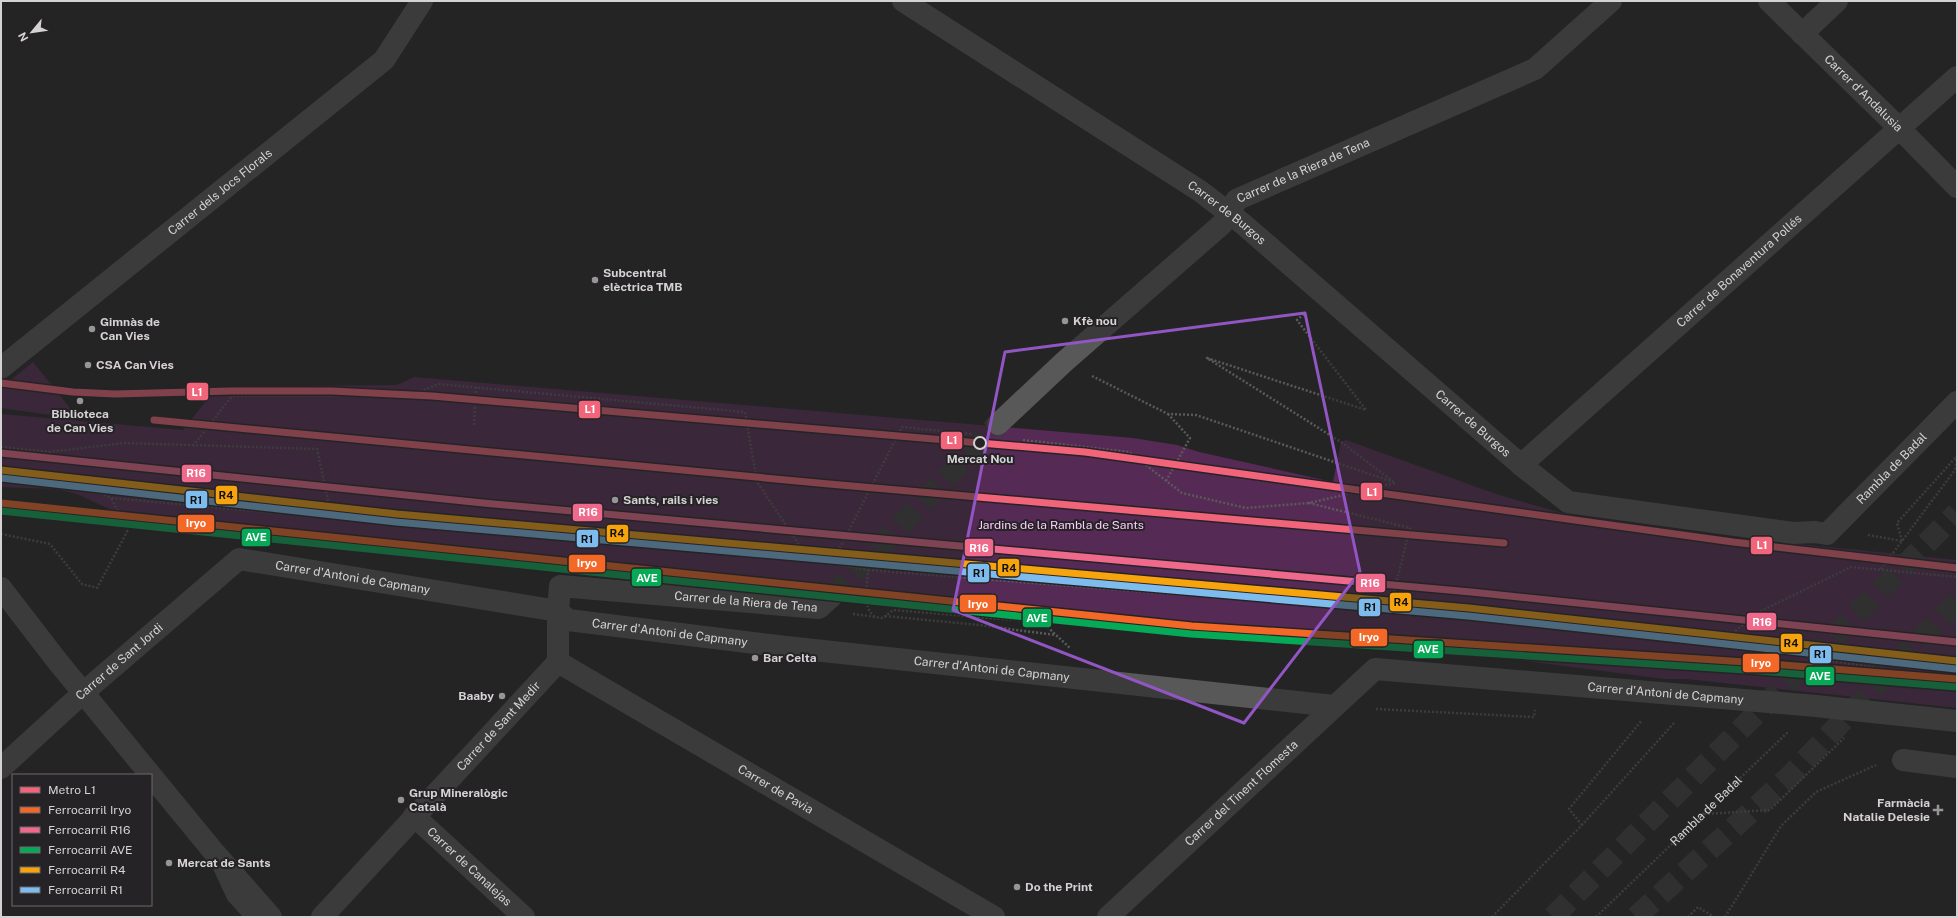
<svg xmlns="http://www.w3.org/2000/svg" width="1958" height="918" font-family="'Public Sans',sans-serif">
<rect width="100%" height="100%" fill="#252425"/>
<g fill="#552a55">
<polygon points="33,362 79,419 1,408 1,388"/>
<polygon points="414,377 1133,438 1177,445 1199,452 1333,482 1341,442 1346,440 1499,495 1562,513 1737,538 1957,560 1957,708 1686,679 1664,679 1473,654 1265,634 1042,617 920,602 367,553 137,522 77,494 56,489 1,487 1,414 183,430 217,387 397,385"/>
</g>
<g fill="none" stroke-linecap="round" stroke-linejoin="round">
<polyline stroke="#3f3e3f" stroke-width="22" stroke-dasharray="22 11" stroke-linecap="butt" points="831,597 998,424"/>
<g stroke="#3f3e3f" stroke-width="22" stroke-dasharray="22 11" stroke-linecap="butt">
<polyline points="1553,917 1957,513"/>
<polyline points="1636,917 1790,776 1957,601"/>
</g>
<g stroke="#5b5a5b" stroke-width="2.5" stroke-dasharray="2 2" stroke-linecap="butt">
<polyline points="1304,314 1297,320 1366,410 1207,358 1341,442 1395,483 1309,503 1410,528 1389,611 1734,645 1957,681"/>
<polyline points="1092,376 1168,414 1196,415 1393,482"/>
<polyline points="474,425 476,387"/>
<polyline points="1023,440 1129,452 1182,493 1246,508 1309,503"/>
<polyline points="193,446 232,396 411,395 438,384 745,412 757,482 810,561"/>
<polyline points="1,447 49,452 124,443 317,449 332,519"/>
<polyline points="1,473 62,474 111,498 832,563 902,427 972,434"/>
<polyline points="1166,481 1190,438 1168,414"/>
<polyline points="1,534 50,544 82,584 97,588 128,530 111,498"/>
<polyline points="1868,535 1902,541"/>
<polyline points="1902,541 1897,523 1957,456"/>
<path d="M 832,563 L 868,570 C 868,585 861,607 875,617"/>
<polyline points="1881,569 1955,470 1957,456"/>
<polyline points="868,570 1389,611"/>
<polyline points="853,614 883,618 893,610 1042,622 1070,648"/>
<polyline points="885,616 979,625 1055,635"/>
<polyline points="1719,643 1763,610 1851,567 1957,577"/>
<polyline points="1870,683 1871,667"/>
<polyline points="1376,709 1534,717 1535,710"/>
<polyline points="1704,814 1770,810 1844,738"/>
<polyline points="1582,825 1569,809 1642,720"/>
<polyline points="1492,917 1582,825 1674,723"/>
<path id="s1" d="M 1596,917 L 1788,732"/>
<polyline points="1688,917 1698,907 1714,917"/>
<polyline points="1725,917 1781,826 1816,792 1876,765"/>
</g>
<polyline stroke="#595858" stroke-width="15" points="221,868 234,896 253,917"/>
<g stroke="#595858" stroke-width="22">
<path id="s2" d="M 903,1 L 1200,191 L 1243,224 L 1521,465 L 1568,502 L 1793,533 L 1815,532 L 1827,534 L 1957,402"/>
<path id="s3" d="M 1769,1 L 1900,129 L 1957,187"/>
<polyline points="1802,34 1837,1"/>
<path id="s4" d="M 1,368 L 384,60 L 422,1"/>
<path id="s5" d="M 998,424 L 1064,362 L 1221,225 L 1230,215 L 1236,200 L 1535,69 L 1611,1"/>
<path id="s6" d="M 1521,465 L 1957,77"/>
<polyline points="1,588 58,662 213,851 271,917"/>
<path id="s7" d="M 558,662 L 994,917"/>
<polyline points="1903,760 1957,767"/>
<path id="s8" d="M 1,768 L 84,692 L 239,559 L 558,611 L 568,620 L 786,647 L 1334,706"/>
<path id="s9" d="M 414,816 L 524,917"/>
<path id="s10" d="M 322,917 L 558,662 L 558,611 L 560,586 L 819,608 L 831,597"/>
<path id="s11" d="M 1108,917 L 1375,669 L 1816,706 L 1957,721"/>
</g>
<defs>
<polyline id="rail-1" points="1,503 1192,626 1761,663 1957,679"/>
<polyline id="rail-2" points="1,453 483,503 1471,592 1957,642"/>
<polyline id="rail-3" points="1,511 1191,634 1760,671 1956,687"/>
<polyline id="rail-4" points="1,470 397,514 1469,608 1957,661"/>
<polyline id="rail-5" points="1,478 396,522 1468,616 1956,669"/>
</defs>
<use href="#rail-1" stroke="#262326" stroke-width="10"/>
<use href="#rail-2" stroke="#262326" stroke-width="10"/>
<use href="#rail-3" stroke="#262326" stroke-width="10"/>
<use href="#rail-4" stroke="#262326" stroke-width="10"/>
<use href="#rail-5" stroke="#262326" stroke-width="10"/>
<use href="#rail-1" stroke="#f36827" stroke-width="7"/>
<use href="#rail-2" stroke="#ef698c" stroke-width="7"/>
<use href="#rail-3" stroke="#06aa56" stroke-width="7"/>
<use href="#rail-4" stroke="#f6a30d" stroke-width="7"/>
<use href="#rail-5" stroke="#7dbcec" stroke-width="7"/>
<defs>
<g id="metro-1">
<polyline points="1,383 73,392 115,394 231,391 332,391 432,396 1085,452 1733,542 1957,568"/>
<polyline points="154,420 829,484 1504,543"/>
</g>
</defs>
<use href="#metro-1" stroke="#262326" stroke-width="10"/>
<use href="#metro-1" stroke="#f1647a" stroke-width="7"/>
</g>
<path d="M0 0H1958V918H0ZM 1305,313 L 1360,572 L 1244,723 L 953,610 L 1005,352 Z" fill="#252425" fill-opacity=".55" fill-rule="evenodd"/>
<path fill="none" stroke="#9256c4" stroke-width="3" stroke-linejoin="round" d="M 1305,313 L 1360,572 L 1244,723 L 953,610 L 1005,352 Z"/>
<g fill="#979597" stroke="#262326" stroke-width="1.5">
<circle cx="595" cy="280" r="4"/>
<circle cx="1065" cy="321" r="4"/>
<circle cx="92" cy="329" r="4"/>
<circle cx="88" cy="365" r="4"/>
<circle cx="80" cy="401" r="4"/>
<circle cx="615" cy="500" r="4"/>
<circle cx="755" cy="658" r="4"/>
<circle cx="502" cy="696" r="4"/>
<circle cx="401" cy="800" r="4"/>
<path d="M1936 804h4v4h4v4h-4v4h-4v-4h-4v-4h4z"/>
<circle cx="169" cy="863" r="4"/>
<circle cx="1017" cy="887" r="4"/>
</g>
<circle fill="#262326" stroke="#d5d2d4" stroke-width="2" cx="980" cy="443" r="6"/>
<g text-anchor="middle" stroke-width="4" stroke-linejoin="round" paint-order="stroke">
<g font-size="12" fill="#d5d2d4" stroke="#262326">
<text dy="4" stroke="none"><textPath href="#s3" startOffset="132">Carrer d'Andalusia</textPath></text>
<text dy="4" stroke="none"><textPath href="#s5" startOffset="402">Carrer de la Riera de Tena</textPath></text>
<text dy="4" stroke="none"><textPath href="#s4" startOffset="281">Carrer dels Jocs Florals</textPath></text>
<text dy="4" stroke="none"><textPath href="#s2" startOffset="387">Carrer de Burgos</textPath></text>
<text dy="4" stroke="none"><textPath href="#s6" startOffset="292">Carrer de Bonaventura Pollés</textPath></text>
<text dy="4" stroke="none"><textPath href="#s2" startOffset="711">Carrer de Burgos</textPath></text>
<text dy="4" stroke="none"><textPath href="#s2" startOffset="1188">Rambla de Badal</textPath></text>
<text dy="4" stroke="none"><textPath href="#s8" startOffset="432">Carrer d'Antoni de Capmany</textPath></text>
<text dy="4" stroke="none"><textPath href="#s10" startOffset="610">Carrer de la Riera de Tena</textPath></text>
<text dy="4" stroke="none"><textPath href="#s8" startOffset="756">Carrer d'Antoni de Capmany</textPath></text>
<text dy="4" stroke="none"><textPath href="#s8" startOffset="159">Carrer de Sant Jordi</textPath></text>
<text dy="4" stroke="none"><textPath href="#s8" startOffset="1080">Carrer d'Antoni de Capmany</textPath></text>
<text dy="4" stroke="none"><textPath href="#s11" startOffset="656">Carrer d'Antoni de Capmany</textPath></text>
<text dy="4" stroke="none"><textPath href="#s10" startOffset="260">Carrer de Sant Medir</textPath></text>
<text dy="4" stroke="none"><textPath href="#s7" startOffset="252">Carrer de Pavia</textPath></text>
<text dy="4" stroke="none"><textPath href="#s11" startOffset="182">Carrer del Tinent Flomesta</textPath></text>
<text dy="4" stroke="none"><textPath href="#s1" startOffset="153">Rambla de Badal</textPath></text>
<text dy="4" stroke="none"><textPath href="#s9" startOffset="75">Carrer de Canalejas</textPath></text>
</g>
<g font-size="12" font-weight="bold" fill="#d5d2d4" stroke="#262326" text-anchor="start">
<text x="603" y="277">Subcentral<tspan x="603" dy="14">elèctrica TMB</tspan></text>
<text x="1073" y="325">Kfè nou</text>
<text x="100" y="326">Gimnàs de<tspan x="100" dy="14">Can Vies</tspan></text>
<text x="96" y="369">CSA Can Vies</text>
<text x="80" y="418" text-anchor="middle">Biblioteca<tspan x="80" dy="14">de Can Vies</tspan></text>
<text x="623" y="504">Sants, rails i vies</text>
<text x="763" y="662">Bar Celta</text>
<text x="494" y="700" text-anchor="end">Baaby</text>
<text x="409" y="797">Grup Mineralògic<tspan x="409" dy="14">Català</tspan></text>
<text x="1930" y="807" text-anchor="end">Farmàcia<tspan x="1930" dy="14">Natalie Delesie</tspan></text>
<text x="177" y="867">Mercat de Sants</text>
<text x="1025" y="891">Do the Print</text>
</g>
<g font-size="12" font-weight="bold" fill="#d5d2d4" stroke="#262326">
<text x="980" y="463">Mercat Nou</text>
</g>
<g font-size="12" fill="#fdcdfd" stroke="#262326">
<text x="1061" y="529">Jardins de la Rambla de Sants</text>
</g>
</g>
<g stroke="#262326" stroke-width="1.5">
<rect x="186" y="382" width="23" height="19" rx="4" fill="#f1647a"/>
<rect x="578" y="400" width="23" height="19" rx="4" fill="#f1647a"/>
<rect x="940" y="431" width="23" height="19" rx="4" fill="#f1647a"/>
<rect x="181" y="464" width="31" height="19" rx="4" fill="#ef698c"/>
<rect x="1360" y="482" width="23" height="19" rx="4" fill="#f1647a"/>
<rect x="215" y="485" width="23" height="20" rx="4" fill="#f6a30d"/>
<rect x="185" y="490" width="23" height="19" rx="4" fill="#7dbcec"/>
<rect x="572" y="503" width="31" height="19" rx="4" fill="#ef698c"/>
<rect x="177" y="514" width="38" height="19" rx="4" fill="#f36827"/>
<rect x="606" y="524" width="23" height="19" rx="4" fill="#f6a30d"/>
<rect x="241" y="528" width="30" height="19" rx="4" fill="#06aa56"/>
<rect x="576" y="529" width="23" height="19" rx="4" fill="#7dbcec"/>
<rect x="1750" y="536" width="23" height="19" rx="4" fill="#f1647a"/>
<rect x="964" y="538" width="30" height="19" rx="4" fill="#ef698c"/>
<rect x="568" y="554" width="38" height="19" rx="4" fill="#f36827"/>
<rect x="997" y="558" width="23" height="19" rx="4" fill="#f6a30d"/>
<rect x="967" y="563" width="23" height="20" rx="4" fill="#7dbcec"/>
<rect x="631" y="568" width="31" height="19" rx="4" fill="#06aa56"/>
<rect x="1355" y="573" width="31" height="20" rx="4" fill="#ef698c"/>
<rect x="1389" y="592" width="23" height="20" rx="4" fill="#f6a30d"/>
<rect x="959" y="594" width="38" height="19" rx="4" fill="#f36827"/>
<rect x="1358" y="598" width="23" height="19" rx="4" fill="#7dbcec"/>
<rect x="1022" y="608" width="30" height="20" rx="4" fill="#06aa56"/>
<rect x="1746" y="612" width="31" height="19" rx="4" fill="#ef698c"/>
<rect x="1350" y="628" width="38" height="19" rx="4" fill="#f36827"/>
<rect x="1780" y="633" width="23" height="20" rx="4" fill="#f6a30d"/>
<rect x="1413" y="640" width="31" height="19" rx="4" fill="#06aa56"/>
<rect x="1809" y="645" width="23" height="19" rx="4" fill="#7dbcec"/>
<rect x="1742" y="653" width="38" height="20" rx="4" fill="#f36827"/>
<rect x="1805" y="666" width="30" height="20" rx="4" fill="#06aa56"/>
</g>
<g font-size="11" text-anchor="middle" font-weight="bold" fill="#fff">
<text x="197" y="396">L1</text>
<text x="590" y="413">L1</text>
<text x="952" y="444">L1</text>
<text x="196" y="477">R16</text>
<text x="1372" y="496">L1</text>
<text x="588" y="516">R16</text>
<text x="196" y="527">Iryo</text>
<text x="256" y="541">AVE</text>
<text x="1762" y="549">L1</text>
<text x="979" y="552">R16</text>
<text x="587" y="567">Iryo</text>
<text x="647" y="582">AVE</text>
<text x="1370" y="587">R16</text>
<text x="978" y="608">Iryo</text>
<text x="1037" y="622">AVE</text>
<text x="1762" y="626">R16</text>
<text x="1369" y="641">Iryo</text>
<text x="1428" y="653">AVE</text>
<text x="1761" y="667">Iryo</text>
<text x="1820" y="680">AVE</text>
</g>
<g font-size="11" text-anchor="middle" font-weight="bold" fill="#111">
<text x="226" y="499">R4</text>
<text x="196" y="504">R1</text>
<text x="617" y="537">R4</text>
<text x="587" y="543">R1</text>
<text x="1009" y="572">R4</text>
<text x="979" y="577">R1</text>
<text x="1401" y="606">R4</text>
<text x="1370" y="611">R1</text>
<text x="1791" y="647">R4</text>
<text x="1820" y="658">R1</text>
</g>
<rect width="1958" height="918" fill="none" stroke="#d5d2d4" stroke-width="4"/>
<rect x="12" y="774" width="140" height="132" fill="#262326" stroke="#6c696c"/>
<rect x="20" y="787" width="20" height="6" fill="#f1647a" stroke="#6c696c"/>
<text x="48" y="794" font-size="12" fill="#d5d2d4">Metro L1</text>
<rect x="20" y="807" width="20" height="6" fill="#f36827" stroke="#6c696c"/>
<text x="48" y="814" font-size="12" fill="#d5d2d4">Ferrocarril Iryo</text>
<rect x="20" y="827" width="20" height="6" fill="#ef698c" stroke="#6c696c"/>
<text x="48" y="834" font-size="12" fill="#d5d2d4">Ferrocarril R16</text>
<rect x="20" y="847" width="20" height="6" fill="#06aa56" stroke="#6c696c"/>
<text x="48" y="854" font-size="12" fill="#d5d2d4">Ferrocarril AVE</text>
<rect x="20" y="867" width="20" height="6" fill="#f6a30d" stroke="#6c696c"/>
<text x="48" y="874" font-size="12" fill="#d5d2d4">Ferrocarril R4</text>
<rect x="20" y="887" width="20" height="6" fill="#7dbcec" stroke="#6c696c"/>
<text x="48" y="894" font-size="12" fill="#d5d2d4">Ferrocarril R1</text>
<g transform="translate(32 32) rotate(241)" stroke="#262326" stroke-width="3" paint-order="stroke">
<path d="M0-3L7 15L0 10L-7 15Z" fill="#d5d2d4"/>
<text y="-6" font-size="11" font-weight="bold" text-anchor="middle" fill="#d5d2d4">N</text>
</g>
</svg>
